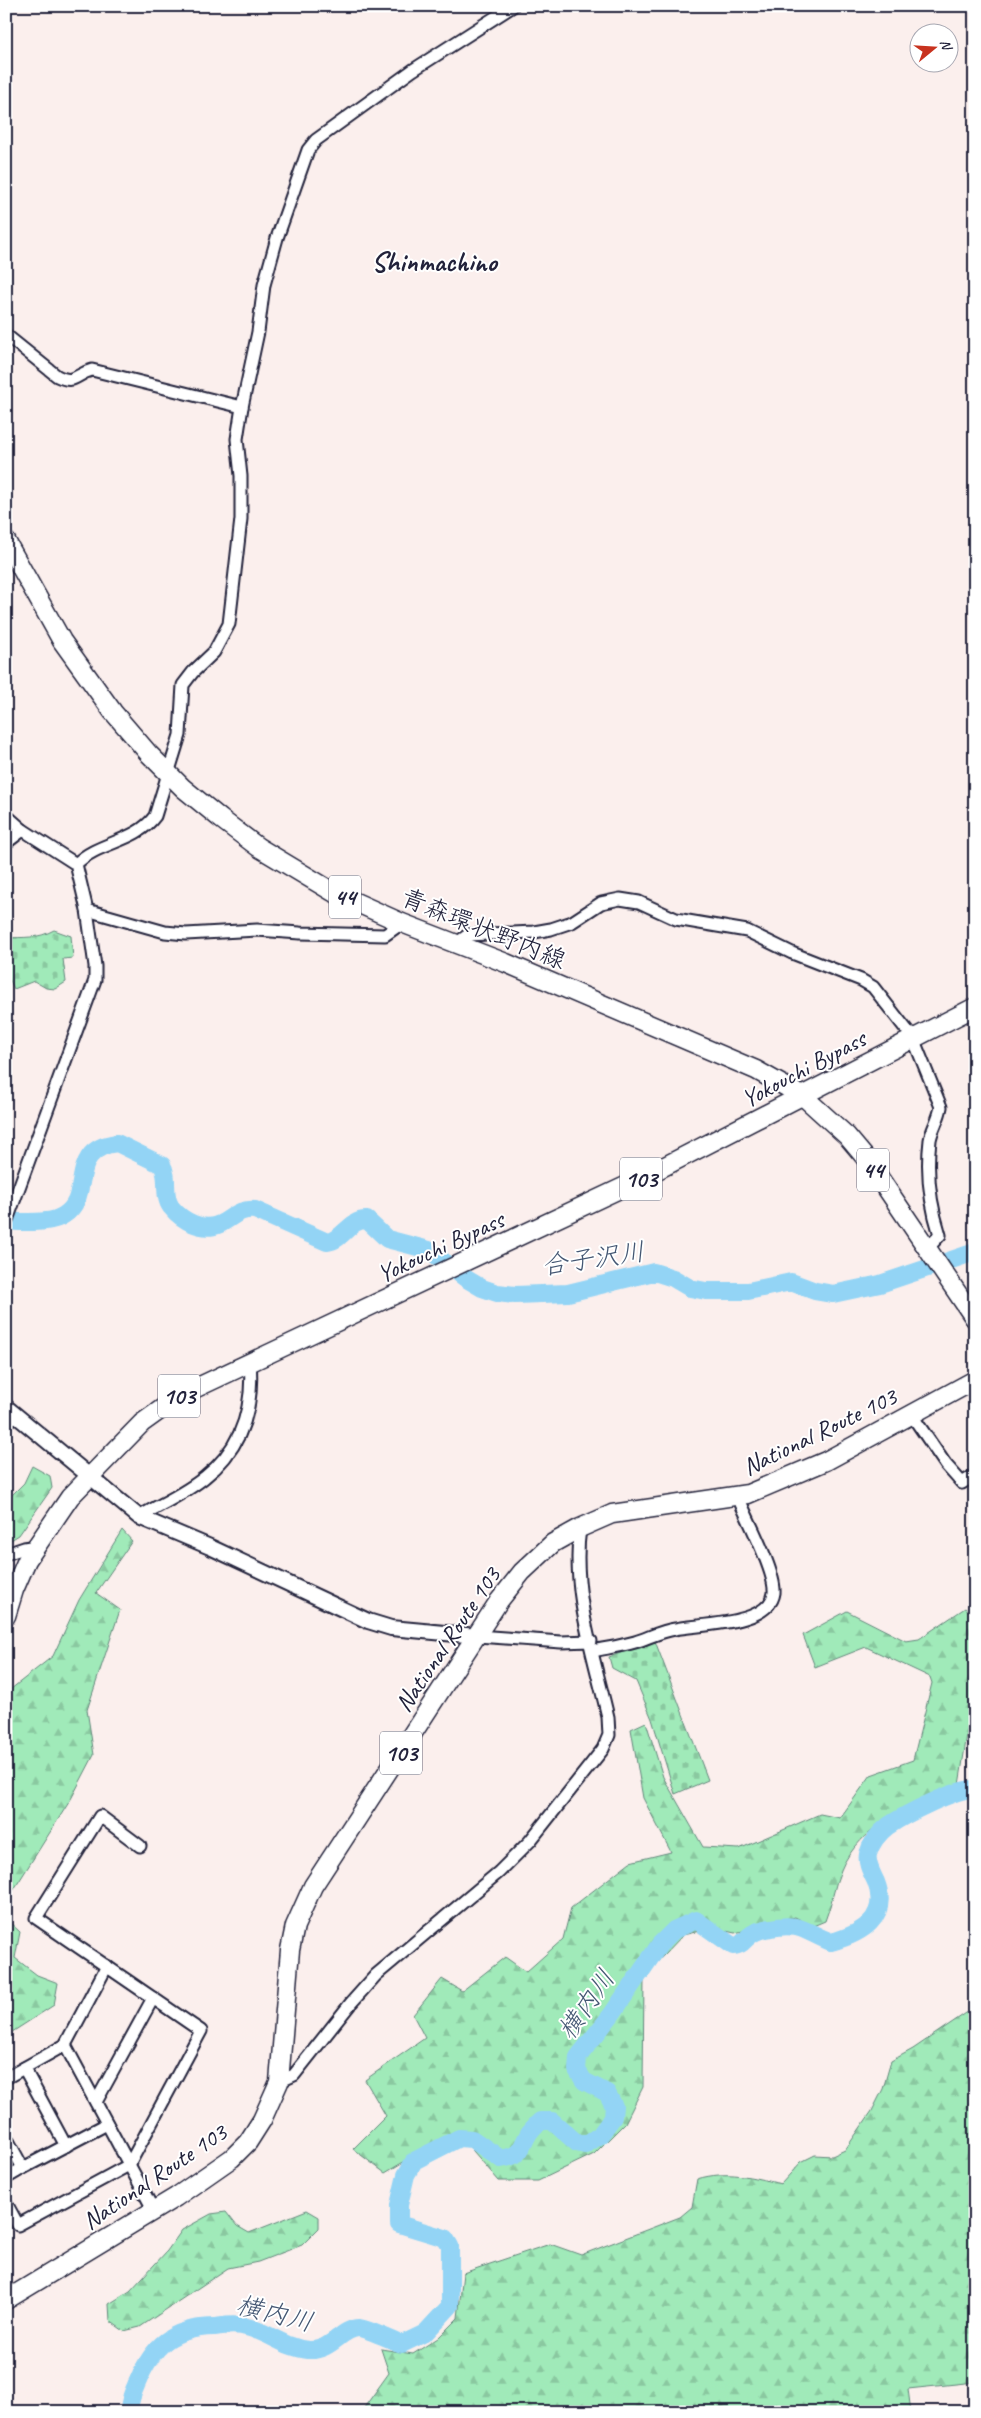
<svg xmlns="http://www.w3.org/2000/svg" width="981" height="2418" font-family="Caveat,'Klee One',sans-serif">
<defs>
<pattern id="forest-firs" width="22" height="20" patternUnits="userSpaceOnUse" patternTransform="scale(1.25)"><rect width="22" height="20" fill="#a0eab9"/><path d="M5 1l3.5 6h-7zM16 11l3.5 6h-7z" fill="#8ac8a0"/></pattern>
<pattern id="cemetery-stones" width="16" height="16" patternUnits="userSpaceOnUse" patternTransform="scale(1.25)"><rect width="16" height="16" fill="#a0eab9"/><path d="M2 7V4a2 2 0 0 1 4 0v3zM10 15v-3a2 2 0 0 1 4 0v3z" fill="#8ac8a0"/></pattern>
</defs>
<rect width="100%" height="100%" fill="#fbefed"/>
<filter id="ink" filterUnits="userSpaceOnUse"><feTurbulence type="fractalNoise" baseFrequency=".02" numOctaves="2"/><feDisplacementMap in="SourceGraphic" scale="10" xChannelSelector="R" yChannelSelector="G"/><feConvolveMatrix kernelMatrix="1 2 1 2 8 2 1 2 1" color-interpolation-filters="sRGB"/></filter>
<g filter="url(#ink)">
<g fill="url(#forest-firs)" stroke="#61867a">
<polygon points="32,1466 50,1476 52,1488 19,1535 6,1543 6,1501 24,1483"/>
<polygon points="122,1530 132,1541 96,1593 120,1610 87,1710 94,1755 71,1799 6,1902 6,1715 11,1689 53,1656 79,1600"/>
<path d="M 965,1608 L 975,1616 L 975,1684 L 959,1785 C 918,1795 857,1829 841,1870 C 834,1886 832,1904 825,1921 L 813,1926 L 795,1917 L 735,1933 L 712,1928 L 683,1935 L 644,1976 L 643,2087 L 625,2123 L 594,2154 L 538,2181 L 499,2181 L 467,2144 L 442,2139 L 385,2173 L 353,2149 L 386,2116 L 365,2080 L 425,2038 L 413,2015 L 442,1979 L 462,1991 L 505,1957 L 526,1972 L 563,1939 L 571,1908 L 630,1862 L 671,1852 L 643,1798 L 631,1729 L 646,1722 L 663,1777 L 703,1847 L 739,1849 L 820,1814 L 840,1818 L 871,1775 L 913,1760 L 932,1683 L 930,1677 L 866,1647 L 815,1667 L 803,1635 L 847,1611 L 906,1641 L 919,1639 Z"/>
<polygon points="6,1919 20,1932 15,1958 37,1975 58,1983 54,2005 6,2036"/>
<path d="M 975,2007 L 975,2382 L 908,2389 L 911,2412 L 361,2412 L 389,2373 L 381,2349 L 413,2354 L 438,2338 L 458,2318 L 463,2273 L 550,2244 L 581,2255 L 680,2217 L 692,2207 L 697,2179 C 727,2170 752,2177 781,2184 L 801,2162 L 815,2155 L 832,2156 L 845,2150 L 872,2111 L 883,2089 L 891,2061 L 913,2049 Z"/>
<polygon points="307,2210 319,2217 319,2228 302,2245 258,2262 228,2268 140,2327 124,2331 110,2321 109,2304 130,2291 167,2251 182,2230 211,2214 226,2212 237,2226 249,2233"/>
</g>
<g fill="url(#cemetery-stones)" stroke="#61867a">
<path d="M 54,930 L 71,936 L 73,958 L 63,959 L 66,982 L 55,989 L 46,988 L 34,981 L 14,989 L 6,972 L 6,938 C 24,937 38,939 54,930 Z"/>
<polygon points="655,1641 708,1780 675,1794 652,1719 636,1681 612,1668 609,1657"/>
</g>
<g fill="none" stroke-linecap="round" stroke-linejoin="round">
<g stroke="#93d4f5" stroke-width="18">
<path d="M 6,1222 C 23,1221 50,1225 64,1215 C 94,1196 66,1149 117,1143 L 162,1165 C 170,1178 162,1195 171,1207 C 182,1221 203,1232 220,1224 C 232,1218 240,1208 255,1210 L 327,1242 C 344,1240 349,1219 367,1220 L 387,1239 L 429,1250 L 465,1278 L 482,1288 L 497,1293 L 515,1295 L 568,1293 L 654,1272 L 673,1278 L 690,1288 L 706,1291 L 748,1291 L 791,1282 L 815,1291 L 833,1294 L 880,1284 L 975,1252"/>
<path d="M 129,2412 C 129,2401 133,2392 137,2383 C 153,2345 172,2328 214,2327 C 223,2326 232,2324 241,2326 C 265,2329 284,2348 308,2350 C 331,2352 341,2328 359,2328 C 366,2328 393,2341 402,2344 L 425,2333 L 450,2306 L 450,2246 L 445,2238 L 399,2224 L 399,2205 L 406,2175 L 414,2161 L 459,2138 L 472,2139 L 501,2159 C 523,2155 519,2150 529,2133 C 532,2129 536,2125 540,2121 L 552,2121 L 577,2143 L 585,2145 L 600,2135 L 613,2117 L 614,2106 L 607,2093 L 584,2081 L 577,2070 L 578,2057 L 612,2014 L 660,1944 L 674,1930 L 696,1920 L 733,1946 C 743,1946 744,1939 752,1934 C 758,1930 764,1929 771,1928 C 801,1922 805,1932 831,1942 C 861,1934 890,1918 876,1882 C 872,1873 866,1864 868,1854 C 871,1843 879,1833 888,1826 C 904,1815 956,1788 975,1789"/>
</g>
<defs>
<g id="minor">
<path d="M 6,335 L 57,376 C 76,385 75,374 92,370 L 242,407"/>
<polyline points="6,815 23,830 76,864 87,910 95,966 95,980 6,1223"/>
<polyline points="6,843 23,830"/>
<path d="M 76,864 C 99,841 135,843 155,816 L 180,735 L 183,685 L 193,672 L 214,652 L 229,624 L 241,519 L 241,476 L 237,439 L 242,407 L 258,332 L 264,285 L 277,238 L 308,150 L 316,140 L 413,70 L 513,6"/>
<polyline points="87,910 165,932 186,934 257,930 300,933 385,935 402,923"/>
<path d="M 454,945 L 468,935 L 534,932 L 551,929 L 572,922 L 601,903 L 620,899 L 639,902 L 676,919 L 747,931 L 792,953 L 861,980 L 873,987 L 913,1038 L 941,1107 C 939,1119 932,1129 930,1140 C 926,1173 930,1204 940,1235 L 927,1249"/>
<polyline points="911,1414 946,1465 962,1483 975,1475"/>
<path d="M 139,1517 C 161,1504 186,1493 205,1477 C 242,1448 254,1407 250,1361"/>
<polyline points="6,1554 24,1548 37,1546"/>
<polyline points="477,1636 561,1642 591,1641"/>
<path d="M 593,1651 C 607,1648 621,1646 635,1642 C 648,1638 661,1631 675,1629 C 698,1624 769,1626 774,1593 C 776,1573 747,1518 738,1497"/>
<polyline points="65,2045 154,2211"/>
<polyline points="24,2068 66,2146"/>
<polyline points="6,2078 65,2045 107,1966"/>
<path d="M 279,2082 L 294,2075 L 351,2003 L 376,1975 L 499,1872 L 530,1841 L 603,1749 L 609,1735 L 608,1717 C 594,1656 571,1591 580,1528"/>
<polyline points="96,2102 153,1998"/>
<polyline points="6,2137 23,2168 6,2178"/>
<polyline points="23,2168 107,2124"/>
<polyline points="6,2203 18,2225 129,2165 201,2031 36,1918 100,1816 140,1846"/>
</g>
<polyline id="tertiary" points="6,1407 139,1517 210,1547 368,1621 391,1628 477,1636"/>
<polyline id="primary" points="6,541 62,641 113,712 149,754 183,788 221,819 258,847 333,892 402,923 506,963 756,1070 804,1097 847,1136 868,1161 975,1319"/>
<g id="trunk">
<polyline points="6,1616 14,1590 27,1560 70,1497 142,1423 181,1395 630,1184 975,1007"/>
<polyline points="6,2300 176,2197 232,2158 248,2142 262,2120 279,2082 290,1950 295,1926 313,1886 499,1601 522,1572 553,1543 580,1528 612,1514 748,1494 826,1461 975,1380"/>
</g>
</defs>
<use href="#minor" stroke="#22223b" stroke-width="15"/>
<use href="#tertiary" stroke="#22223b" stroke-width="18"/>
<use href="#primary" stroke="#22223b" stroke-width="21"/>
<use href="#trunk" stroke="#22223b" stroke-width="21"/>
<use href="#minor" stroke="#fff" stroke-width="11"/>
<use href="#tertiary" stroke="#fff" stroke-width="14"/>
<use href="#primary" stroke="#fff" stroke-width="18"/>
<use href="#trunk" stroke="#fff" stroke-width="18"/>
</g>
</g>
<g text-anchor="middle" stroke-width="4" stroke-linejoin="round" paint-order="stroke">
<g fill="#fff" stroke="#646476" stroke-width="1">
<rect x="329" y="875.5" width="32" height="43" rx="4"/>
<rect x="857" y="1148.5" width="32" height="43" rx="4"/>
<rect x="620" y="1157.5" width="42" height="43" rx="4"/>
<rect x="158" y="1374.5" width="42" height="43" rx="4"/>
<rect x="380" y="1731.5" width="42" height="43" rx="4"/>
</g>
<g font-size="24" font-weight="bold" fill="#22223b">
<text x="345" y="905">44</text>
<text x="873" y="1178">44</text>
<text x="641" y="1187">103</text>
<text x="179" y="1404">103</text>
<text x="401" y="1761">103</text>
</g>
<g font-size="25" fill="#22223b" stroke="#fff">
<text transform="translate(484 928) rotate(22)" y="9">青森環状野内線</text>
<text transform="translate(803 1068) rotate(-28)" y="9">Yokouchi Bypass</text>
<text transform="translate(440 1246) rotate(-25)" y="9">Yokouchi Bypass</text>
<text transform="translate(819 1431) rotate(-26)" y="9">National Route 103</text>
<text transform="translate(447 1639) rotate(-56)" y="9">National Route 103</text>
<text transform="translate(154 2176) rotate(-34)" y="9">National Route 103</text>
</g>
<g font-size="26" font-style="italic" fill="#445773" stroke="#fff">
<text transform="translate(593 1258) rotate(-8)" y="9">合子沢川</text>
<text transform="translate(586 2004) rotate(-55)" y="9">横内川</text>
<text transform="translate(275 2313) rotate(14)" y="9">横内川</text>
</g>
<g font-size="28" font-weight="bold" fill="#22223b" stroke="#fff">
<text x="434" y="271">Shinmachino</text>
</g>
</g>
<rect width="981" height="2418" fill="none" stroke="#fff" stroke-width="25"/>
<rect x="12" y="12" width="956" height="2393" fill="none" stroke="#22223b" stroke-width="2" filter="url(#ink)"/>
<g transform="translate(934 48) rotate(72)"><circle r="24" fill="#ffffff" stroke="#a7a7b1"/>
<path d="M0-4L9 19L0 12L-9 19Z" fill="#c8321e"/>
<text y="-8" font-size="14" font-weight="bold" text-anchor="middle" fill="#22223b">N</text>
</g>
</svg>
